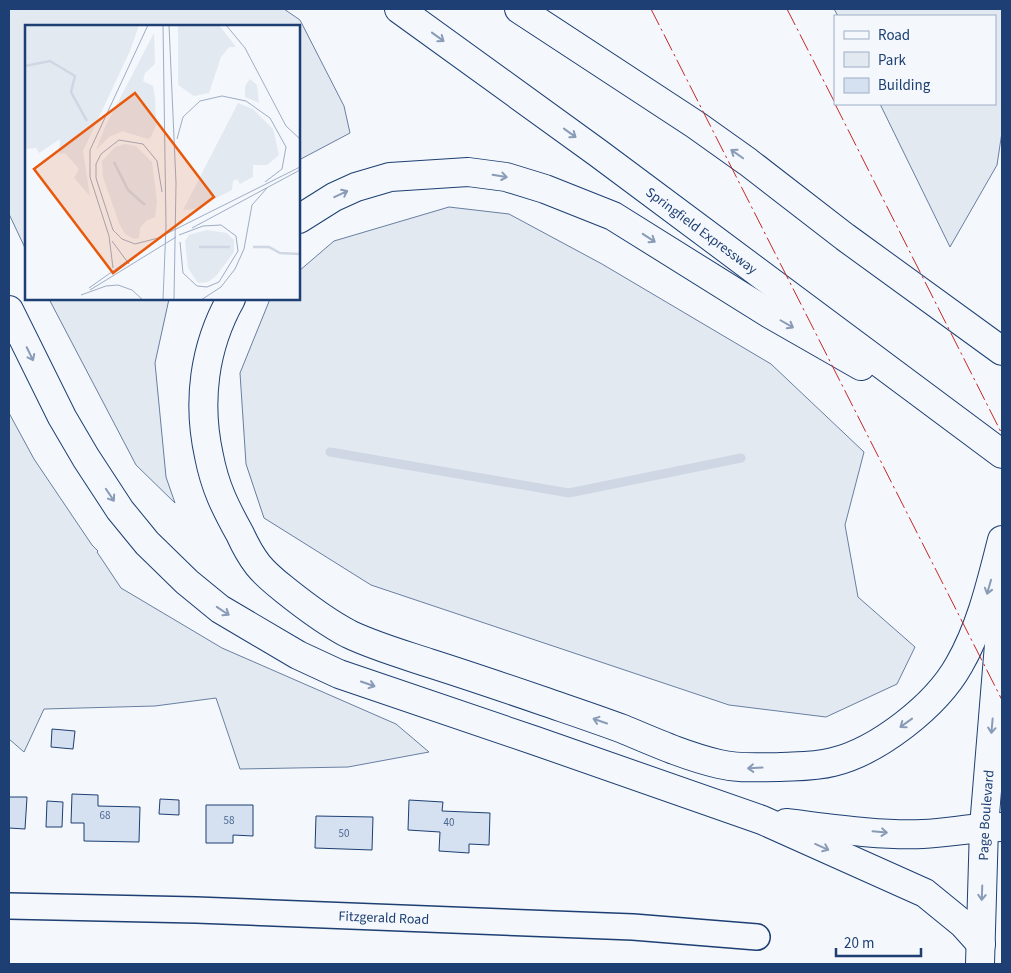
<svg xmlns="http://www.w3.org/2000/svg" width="1011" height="973" font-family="'Source Sans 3',sans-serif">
<rect width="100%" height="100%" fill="#f4f7fb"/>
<g fill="#e3e9f0" stroke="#687fa3">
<polygon points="9,9 284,9 300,20 344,106 350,133 299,160 299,26 26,26 26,250 9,214"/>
<polygon points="834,9 1002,9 1002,132 997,165 950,247 880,104 995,104 995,16 838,16"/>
<polygon points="449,207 509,214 602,264 771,364 864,452 845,525 858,597 915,647 897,684 826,717 729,705 371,585 264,518 246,464 240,373 270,299 299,299 299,271 334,241"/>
<polygon points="49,299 169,299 155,363 166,477 175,503 136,465"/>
<polygon points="9,413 34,459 92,545 98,551 97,552 121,588 222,648 396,724 429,752 348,767 240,769 216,698 155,706 44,709 24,752 9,739"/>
</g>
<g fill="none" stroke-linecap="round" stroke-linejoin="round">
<polyline stroke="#cfd7e4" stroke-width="9" points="330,452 569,493 741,458"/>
</g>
<g fill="#d5e0f0" stroke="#1d3f73">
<polygon points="52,729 75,731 73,749 51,747"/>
<polygon points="72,794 98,795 98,806 140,807 139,842 84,841 84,823 71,823"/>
<polygon points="9,797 27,797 25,829 9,828"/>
<polygon points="160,799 179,800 179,815 159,814"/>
<polygon points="409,800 443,802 442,811 490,813 489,845 469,844 469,853 439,851 440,832 408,830"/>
<polygon points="47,801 63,802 62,827 46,827"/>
<polygon points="206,805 253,805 253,836 233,835 233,843 206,843"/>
<polygon points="316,816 373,817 372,850 315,848"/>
</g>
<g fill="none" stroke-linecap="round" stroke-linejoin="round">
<defs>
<g id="minor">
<path id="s1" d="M 9,906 L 196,910 L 633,927 L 757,937"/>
</g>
<g id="primary">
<path id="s2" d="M 980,964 L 984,827 L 1002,608"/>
</g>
<g id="motorway">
<path id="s3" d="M 399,9 L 598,153 L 1002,454"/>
<polyline points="519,9 696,125 748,162 845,237 1002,351"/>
<polyline points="299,219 334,197 356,187 390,177 468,172 506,177 545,189 613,216 770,314 861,366"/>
<path d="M 231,299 C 204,347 197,402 209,456 C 215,487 225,507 240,534 C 245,545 251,556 258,565 C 266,575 275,582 285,590 C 305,606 326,622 349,634 C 374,646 402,654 429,663 C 467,675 505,688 543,701 C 569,710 596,719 623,729 C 654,742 685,756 719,764 C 739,769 758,767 779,767 C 797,766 814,767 833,762 C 878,751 936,706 959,665 C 981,627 991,583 1002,540"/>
<polyline points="9,310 62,417 86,458 120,510 147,543 187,582 220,609 298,655 339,674 536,741 762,820 925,893 963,924 981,944"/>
<path d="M 786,823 C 828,828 880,836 923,834 C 949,833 975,827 1002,827"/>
</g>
</defs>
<use href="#minor" stroke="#1d3f73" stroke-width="28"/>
<use href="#primary" stroke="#1d3f73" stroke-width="30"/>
<use href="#motorway" stroke="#1d3f73" stroke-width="30"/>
<use href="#minor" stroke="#f4f7fb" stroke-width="25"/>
<use href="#primary" stroke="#f4f7fb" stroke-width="28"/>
<use href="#motorway" stroke="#f4f7fb" stroke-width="28"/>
<g stroke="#c62828" stroke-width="1" stroke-dasharray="18 4 2.5 4" stroke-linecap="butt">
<polyline points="651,9 1002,700"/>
<polyline points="787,9 835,103"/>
<polyline points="835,104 1002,434"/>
</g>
</g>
<defs><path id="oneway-shaft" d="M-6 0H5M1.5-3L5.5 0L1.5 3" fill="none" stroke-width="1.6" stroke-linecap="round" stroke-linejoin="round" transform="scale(1.25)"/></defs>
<g stroke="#889bb7">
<use href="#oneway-shaft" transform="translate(438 37) rotate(36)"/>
<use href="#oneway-shaft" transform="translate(570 133) rotate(36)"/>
<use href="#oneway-shaft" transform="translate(737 154) rotate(-145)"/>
<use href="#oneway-shaft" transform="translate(500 176) rotate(9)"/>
<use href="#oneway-shaft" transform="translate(341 194) rotate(-25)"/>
<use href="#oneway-shaft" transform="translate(649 238) rotate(33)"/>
<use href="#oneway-shaft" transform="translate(787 324) rotate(30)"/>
<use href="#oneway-shaft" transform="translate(30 354) rotate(64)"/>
<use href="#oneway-shaft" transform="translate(110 495) rotate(56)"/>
<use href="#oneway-shaft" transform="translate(989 587) rotate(106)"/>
<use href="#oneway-shaft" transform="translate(223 611) rotate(34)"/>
<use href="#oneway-shaft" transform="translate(368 684) rotate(19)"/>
<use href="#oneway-shaft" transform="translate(600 721) rotate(-161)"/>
<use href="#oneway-shaft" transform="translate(906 723) rotate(144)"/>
<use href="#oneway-shaft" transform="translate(992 726) rotate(95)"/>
<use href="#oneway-shaft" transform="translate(755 768) rotate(177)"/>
<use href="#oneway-shaft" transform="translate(880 832) rotate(5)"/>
<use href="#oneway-shaft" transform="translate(822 847) rotate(24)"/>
<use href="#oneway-shaft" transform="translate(982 893) rotate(92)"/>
</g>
<g text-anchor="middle" stroke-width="4" stroke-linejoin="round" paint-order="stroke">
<g font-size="11" fill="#4b6792">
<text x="105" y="819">68</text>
<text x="229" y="824">58</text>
<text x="449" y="826">40</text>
<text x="344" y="837">50</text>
</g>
<g font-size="14" fill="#1d3f73" stroke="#f4f7fb">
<text dy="5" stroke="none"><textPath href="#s3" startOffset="375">Springfield Expressway</textPath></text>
<text dy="5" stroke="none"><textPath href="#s2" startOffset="149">Page Boulevard</textPath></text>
<text dy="5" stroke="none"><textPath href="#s1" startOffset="375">Fitzgerald Road</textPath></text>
</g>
</g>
<g transform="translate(25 25)">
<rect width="275" height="275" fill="#f4f7fb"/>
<path d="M 0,0 L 114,0 L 105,26 L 58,126 L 65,171 L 49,153 L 54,144 L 40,128 L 34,129 L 35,114 L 14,128 L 11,123 L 0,124 ZM 153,0 L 194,0 L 211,22 L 204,22 L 196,32 L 184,68 L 169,71 L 153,60 ZM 129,8 L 130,39 L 120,48 L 118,56 L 128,61 L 130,73 L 131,100 L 126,112 L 123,114 L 97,106 L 84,112 L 71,125 L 81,100 ZM 225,54 L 232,60 L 234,78 L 220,72 L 220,61 ZM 213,78 L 228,84 L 248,104 L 254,130 L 242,140 L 228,140 L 228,152 L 215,159 L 212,154 L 208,156 L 207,165 L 170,184 L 158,185 ZM 100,119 L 111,121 L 127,137 L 132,176 L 130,192 L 121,196 L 115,203 L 114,213 L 109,214 L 100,209 L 94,198 L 78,152 L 77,136 L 90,122 ZM 182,205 L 202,208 L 209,215 L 209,227 L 191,251 L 183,257 L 173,258 L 163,243 L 160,216 L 164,210 Z" fill="#e3e9f0"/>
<path fill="none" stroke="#cfd7e4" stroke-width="2.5" d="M 0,41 L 25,36 L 50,51 L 46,67 L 62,96M 89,137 L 103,165 L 120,180M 174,222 L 205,222M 228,222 L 244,222 L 255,228 L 275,229"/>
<path fill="none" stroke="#9eadc5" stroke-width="1" d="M 138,0 L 141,201 L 138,275M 144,0 L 151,158 L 149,275M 201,0 L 220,23 L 261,101 L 275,114M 152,114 L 158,92 L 175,76 L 197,71 L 221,76 L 245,93 L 261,122 L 257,144 L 240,157M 167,203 L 275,145M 139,210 L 275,142M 154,210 L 178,201 L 196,200 L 211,211 L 213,226 L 194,257 L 182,262 L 172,261 L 158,248 L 155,217M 137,212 L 110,219 L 97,214 L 88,205 L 71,153 L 71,139 L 76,129 L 94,115 L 118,119 L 132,136 L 137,167M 87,216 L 104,239M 88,243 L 84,211 L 65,152 L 65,125 L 123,0M 64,263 L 132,215M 65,265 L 151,212M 56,270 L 81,261 L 93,260 L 107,265 L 118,275M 176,275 L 196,262 L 210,244 L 219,224 L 227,180 L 242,163"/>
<path fill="#e8590c" fill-opacity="0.15" stroke="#e8590c" stroke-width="2.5" d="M 110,68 L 189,172 L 88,248 L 9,144 Z"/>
<rect width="275" height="275" fill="none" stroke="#1d3f73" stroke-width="2.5"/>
</g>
<rect width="1011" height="973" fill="none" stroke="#1d3f73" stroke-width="20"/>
<rect x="834" y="15" width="162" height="90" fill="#f4f7fb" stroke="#9eadc5"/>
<rect x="844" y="31" width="25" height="8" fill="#f4f7fb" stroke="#9eadc5"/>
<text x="878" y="40" font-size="15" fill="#1d3f73">Road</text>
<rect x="844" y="52" width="25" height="15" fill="#e3e9f0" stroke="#9eadc5"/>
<text x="878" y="65" font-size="15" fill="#1d3f73">Park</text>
<rect x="844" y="78" width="25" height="15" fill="#d5e0f0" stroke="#9eadc5"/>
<text x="878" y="90" font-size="15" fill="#1d3f73">Building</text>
<path d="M836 948v8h85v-8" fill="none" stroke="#1d3f73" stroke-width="2.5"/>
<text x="844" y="948" font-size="15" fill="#1d3f73" stroke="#f4f7fb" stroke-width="4" paint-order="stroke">20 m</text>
</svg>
